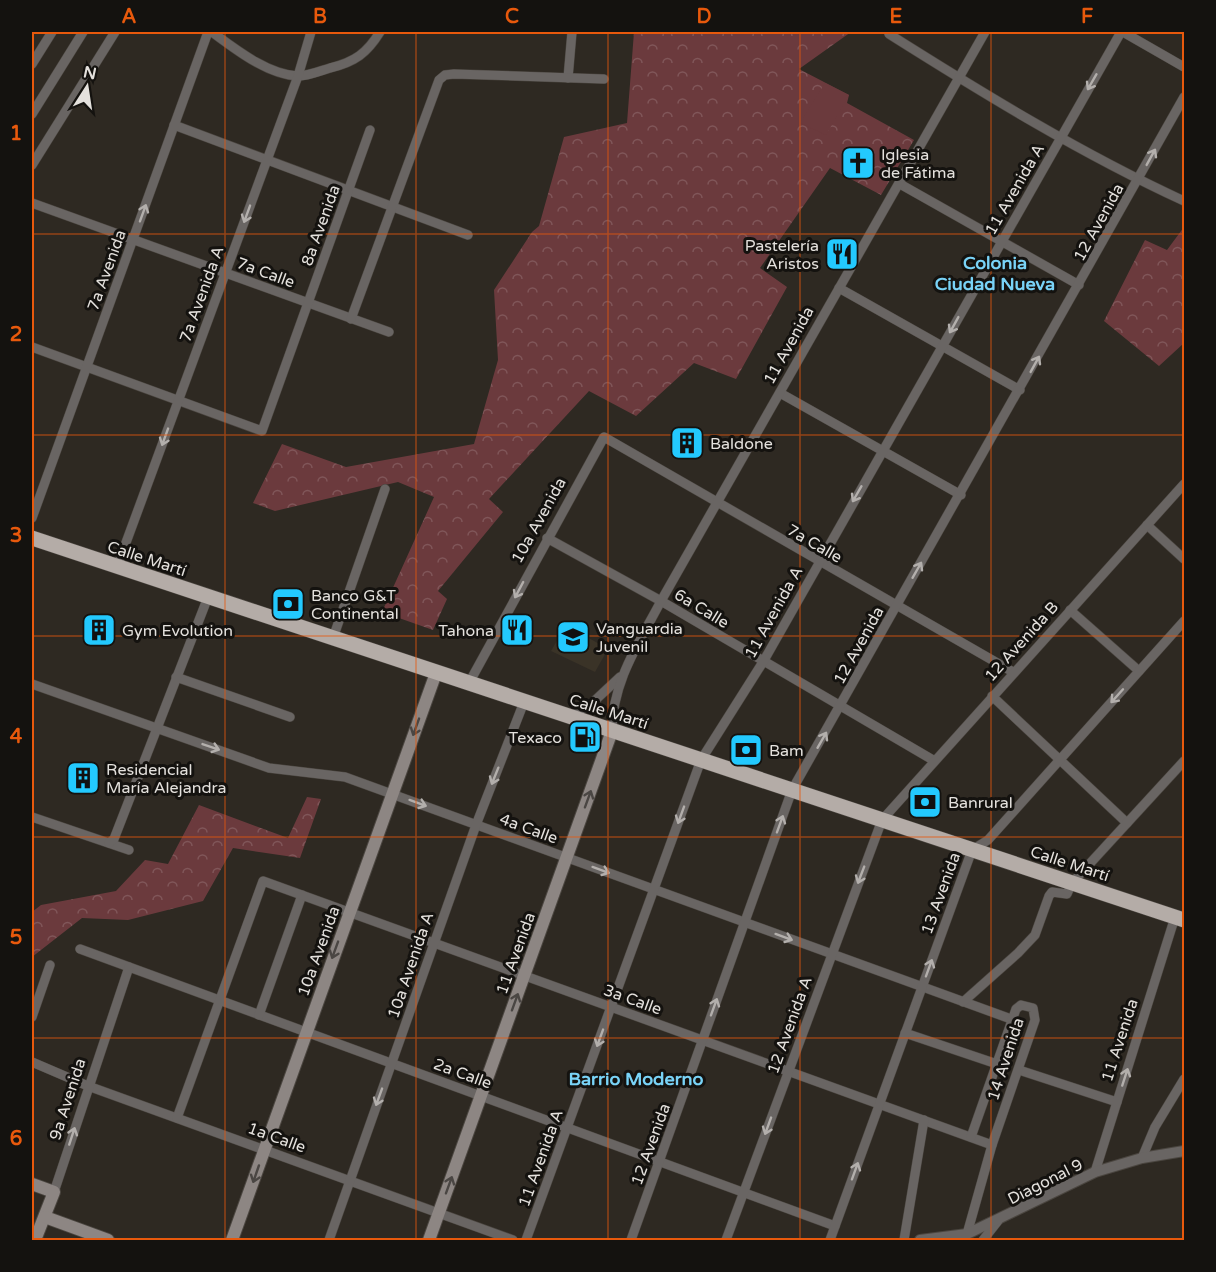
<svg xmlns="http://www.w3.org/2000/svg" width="1216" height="1272" font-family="'Varela Round',sans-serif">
<defs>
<pattern id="forest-crowns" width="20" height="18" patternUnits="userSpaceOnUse" patternTransform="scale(1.5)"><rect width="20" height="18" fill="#6b3a3d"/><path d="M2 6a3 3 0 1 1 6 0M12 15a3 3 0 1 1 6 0" fill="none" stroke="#805659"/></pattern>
</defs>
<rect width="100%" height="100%" fill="#2e2922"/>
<polygon fill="#3a3327" points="566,625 608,649 595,672 551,651"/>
<g fill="url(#forest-crowns)">
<polygon points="634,32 851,32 799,69 849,95 847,103 914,140 881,195 830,168 760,268 787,287 736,379 694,363 636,416 589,391 489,499 503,512 438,591 447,599 433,630 382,612 434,497 398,482 275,511 253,503 282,444 346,467 474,444 498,360 494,290 532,232 539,226 564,137 627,123"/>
<polygon points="1184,227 1184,343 1159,366 1104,321 1145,240 1167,250"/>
<polygon points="307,797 321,799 300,858 233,848 203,901 128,920 82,918 32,957 32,912 41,905 116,891 145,860 168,864 199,805 288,838"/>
</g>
<polygon fill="#6b3a3d" points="825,83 849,95 826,135 800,123"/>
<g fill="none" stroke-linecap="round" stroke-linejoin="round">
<defs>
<g id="minor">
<path d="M 212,32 C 235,49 268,75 298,76 C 308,76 320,71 330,68 C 355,62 367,53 380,32"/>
<polyline points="1123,32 1184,67"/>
<path d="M 889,34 C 984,94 1082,154 1184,201"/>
<polyline points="32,64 52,32"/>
<polyline points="568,78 572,32"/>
<polyline points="32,114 83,32"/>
<polyline points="174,125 468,235"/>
<polyline points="32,165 115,32"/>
<polyline points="900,184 1079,285"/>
<polyline points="32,203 389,332"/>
<polyline points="839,288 1020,390"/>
<polyline points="351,319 439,80 445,75 454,74 604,79"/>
<polyline points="32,347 262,431 370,130"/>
<polyline points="780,393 961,495"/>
<polyline points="32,518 208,32"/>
<polyline points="1147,525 1184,559"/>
<polyline points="547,538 661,601 933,760"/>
<polyline points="117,567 298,76 311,32"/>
<polyline points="1070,610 1139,671"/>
<polyline points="333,638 385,489"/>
<polyline points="176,677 290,717"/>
<polyline points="469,683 604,437 1013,672"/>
<polyline points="32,684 269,768 345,777 1011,1019"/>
<polyline points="992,696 1127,823"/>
<polyline points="570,717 590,705 620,677"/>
<path d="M 612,731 C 612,682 639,643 661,601 L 985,32"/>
<polyline points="32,817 129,850"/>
<polyline points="109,843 114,839 208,597"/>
<polyline points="80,949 835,1226"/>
<polyline points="963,1002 1018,953 1035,935 1049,896 1052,892 1067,894 1072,883 1184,761"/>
<polyline points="259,1015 302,895"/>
<polyline points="32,1017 50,965"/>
<polyline points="905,1033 997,1064"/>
<polyline points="32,1062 88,1086 513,1240"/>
<polyline points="1019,1070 1117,1102"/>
<polyline points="177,1118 263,881 992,1145"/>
<polyline points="1142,1158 1155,1127 1184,1079"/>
<polyline points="1095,1172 1175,917"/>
<polyline points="54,1192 129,967"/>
<polyline points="967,1234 992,1145 1035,1020 1033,1008 1021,1005 1016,1009 971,1137"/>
<polyline points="329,1240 476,825 524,702"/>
<polyline points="526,1240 701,760 763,662 1121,32"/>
<polyline points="631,1240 792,790 1184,97"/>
<polyline points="726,1240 882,820 1184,484"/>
<polyline points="830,1240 972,850 988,840 1184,621"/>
<polyline points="904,1240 924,1120"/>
<polyline points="983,1240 998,1221"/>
</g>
<polyline id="tertiary" points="920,1240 967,1234 1095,1172 1142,1158 1184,1151"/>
<g id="secondary">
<polyline points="32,1184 54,1192 35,1240"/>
<polyline points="45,1217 108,1240"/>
<polyline points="232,1240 436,673"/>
<polyline points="429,1240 612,731"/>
</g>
<polyline id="trunk" points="32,538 1184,920"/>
</defs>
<use href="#minor" stroke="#4b4640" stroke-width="10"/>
<use href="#tertiary" stroke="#4b4640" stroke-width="12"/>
<use href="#secondary" stroke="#4b4640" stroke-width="14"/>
<use href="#trunk" stroke="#4b4640" stroke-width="16"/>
<use href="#minor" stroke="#696563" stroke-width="9"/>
<use href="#tertiary" stroke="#696563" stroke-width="10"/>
<use href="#secondary" stroke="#8d8683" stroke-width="12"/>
<use href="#trunk" stroke="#b4aca7" stroke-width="15"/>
</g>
<defs><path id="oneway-shaft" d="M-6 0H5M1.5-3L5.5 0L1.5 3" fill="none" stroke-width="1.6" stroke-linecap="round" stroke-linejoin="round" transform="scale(1.5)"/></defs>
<g stroke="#b3afac">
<use href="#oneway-shaft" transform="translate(1092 82) rotate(120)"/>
<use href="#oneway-shaft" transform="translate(1151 157) rotate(-61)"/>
<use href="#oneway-shaft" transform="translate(143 213) rotate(-70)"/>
<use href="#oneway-shaft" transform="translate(247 214) rotate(110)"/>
<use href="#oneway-shaft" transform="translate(954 325) rotate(119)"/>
<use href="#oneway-shaft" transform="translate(1035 364) rotate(-61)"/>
<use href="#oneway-shaft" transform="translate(165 437) rotate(110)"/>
<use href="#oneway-shaft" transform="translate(857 494) rotate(120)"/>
<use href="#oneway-shaft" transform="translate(917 570) rotate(-60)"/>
<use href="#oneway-shaft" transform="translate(519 590) rotate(118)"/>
<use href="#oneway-shaft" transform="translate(1117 696) rotate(132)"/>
<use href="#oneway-shaft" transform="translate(822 740) rotate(-60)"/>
<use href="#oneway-shaft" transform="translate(211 747) rotate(19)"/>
<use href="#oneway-shaft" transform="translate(495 776) rotate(112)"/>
<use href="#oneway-shaft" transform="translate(418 803) rotate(20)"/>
<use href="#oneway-shaft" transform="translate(681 815) rotate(110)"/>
<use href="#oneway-shaft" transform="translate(780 824) rotate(-70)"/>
<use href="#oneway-shaft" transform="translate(601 870) rotate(20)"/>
<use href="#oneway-shaft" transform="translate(861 875) rotate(111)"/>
<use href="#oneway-shaft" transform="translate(784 937) rotate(20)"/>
<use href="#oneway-shaft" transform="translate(929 968) rotate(-70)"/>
<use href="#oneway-shaft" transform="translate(714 1007) rotate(-70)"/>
<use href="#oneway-shaft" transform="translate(600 1038) rotate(110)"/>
<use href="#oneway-shaft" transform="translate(1125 1077) rotate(-72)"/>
<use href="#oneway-shaft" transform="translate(379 1097) rotate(110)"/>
<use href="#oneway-shaft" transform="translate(768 1126) rotate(110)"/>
<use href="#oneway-shaft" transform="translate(72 1136) rotate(-72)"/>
<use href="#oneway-shaft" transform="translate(855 1171) rotate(-70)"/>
</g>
<g stroke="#4a4643">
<use href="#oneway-shaft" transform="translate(416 727) rotate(110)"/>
<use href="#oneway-shaft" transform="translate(588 799) rotate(-70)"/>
<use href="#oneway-shaft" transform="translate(335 950) rotate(110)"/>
<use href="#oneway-shaft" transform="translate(515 1002) rotate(-70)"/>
<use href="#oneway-shaft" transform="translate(256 1174) rotate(109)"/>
<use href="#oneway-shaft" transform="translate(449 1185) rotate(-70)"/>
</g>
<path fill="none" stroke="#e8590c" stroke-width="1.5" stroke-opacity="0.55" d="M 225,32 L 225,1240M 416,32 L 416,1240M 608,32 L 608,1240M 800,32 L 800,1240M 991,32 L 991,1240M 32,234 L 1184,234M 32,435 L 1184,435M 32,636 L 1184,636M 32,837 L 1184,837M 32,1038 L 1184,1038"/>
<defs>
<symbol id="church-square" viewBox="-11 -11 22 22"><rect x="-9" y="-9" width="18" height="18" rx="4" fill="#23c9fe" stroke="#14120f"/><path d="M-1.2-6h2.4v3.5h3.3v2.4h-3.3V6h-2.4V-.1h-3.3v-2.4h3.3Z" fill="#111"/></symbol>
<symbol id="restaurant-square" viewBox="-11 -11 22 22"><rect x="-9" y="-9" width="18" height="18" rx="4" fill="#23c9fe" stroke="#14120f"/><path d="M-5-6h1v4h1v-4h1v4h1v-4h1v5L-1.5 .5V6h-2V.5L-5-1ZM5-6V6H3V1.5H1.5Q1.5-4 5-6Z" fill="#111"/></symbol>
<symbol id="building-square" viewBox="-11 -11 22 22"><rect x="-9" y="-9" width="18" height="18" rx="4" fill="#23c9fe" stroke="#14120f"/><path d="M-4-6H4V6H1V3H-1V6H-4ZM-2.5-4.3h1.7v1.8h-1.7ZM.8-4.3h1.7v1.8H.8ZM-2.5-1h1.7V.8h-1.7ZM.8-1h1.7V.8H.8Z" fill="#111"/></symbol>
<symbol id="bank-square" viewBox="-11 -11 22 22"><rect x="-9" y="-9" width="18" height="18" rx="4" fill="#23c9fe" stroke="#14120f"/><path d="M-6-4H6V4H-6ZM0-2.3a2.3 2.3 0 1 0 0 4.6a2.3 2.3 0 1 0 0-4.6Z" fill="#111"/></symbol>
<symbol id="school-square" viewBox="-11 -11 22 22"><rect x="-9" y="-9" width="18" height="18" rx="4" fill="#23c9fe" stroke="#14120f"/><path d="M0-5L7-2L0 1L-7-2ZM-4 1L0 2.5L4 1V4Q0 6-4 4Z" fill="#111"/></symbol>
<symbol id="fuel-square" viewBox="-11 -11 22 22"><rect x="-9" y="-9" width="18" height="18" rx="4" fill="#23c9fe" stroke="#14120f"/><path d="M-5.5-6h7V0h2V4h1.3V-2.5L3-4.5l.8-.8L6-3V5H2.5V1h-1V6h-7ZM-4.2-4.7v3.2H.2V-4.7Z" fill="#111"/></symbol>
</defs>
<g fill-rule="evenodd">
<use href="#church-square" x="839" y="144" width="38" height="38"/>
<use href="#restaurant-square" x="823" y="235" width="38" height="38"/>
<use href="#building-square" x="668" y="424" width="38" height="38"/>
<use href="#bank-square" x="269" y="585" width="38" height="38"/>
<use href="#building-square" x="80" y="611" width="38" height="38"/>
<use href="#restaurant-square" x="498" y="611" width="38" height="38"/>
<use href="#school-square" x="554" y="618" width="38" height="38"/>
<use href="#fuel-square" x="566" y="718" width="38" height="38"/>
<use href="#bank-square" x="727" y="731" width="38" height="38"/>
<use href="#building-square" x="64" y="759" width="38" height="38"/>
<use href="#bank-square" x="906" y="783" width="38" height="38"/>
</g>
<g text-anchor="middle" stroke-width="6" stroke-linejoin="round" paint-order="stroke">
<g font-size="16" fill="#e4e1dd" stroke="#14120f" text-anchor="start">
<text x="881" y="160">Iglesia<tspan x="881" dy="18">de Fátima</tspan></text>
<text x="819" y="251" text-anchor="end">Pastelería<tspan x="819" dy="18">Aristos</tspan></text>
<text x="710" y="449">Baldone</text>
<text x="311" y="601">Banco G&amp;T<tspan x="311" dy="18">Continental</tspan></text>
<text x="596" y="634">Vanguardia<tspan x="596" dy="18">Juvenil</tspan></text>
<text x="122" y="636">Gym Evolution</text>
<text x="494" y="636" text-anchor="end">Tahona</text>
<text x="562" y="743" text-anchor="end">Texaco</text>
<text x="769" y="756">Bam</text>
<text x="106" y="775">Residencial<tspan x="106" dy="18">María Alejandra</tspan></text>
<text x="948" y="808">Banrural</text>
</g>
<g font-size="16" fill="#e4e1dd" stroke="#14120f">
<text transform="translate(1014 189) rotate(-60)" y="6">11 Avenida A</text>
<text transform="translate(1098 222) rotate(-61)" y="6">12 Avenida</text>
<text transform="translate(320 225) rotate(-70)" y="6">8a Avenida</text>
<text transform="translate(106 270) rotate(-70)" y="6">7a Avenida</text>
<text transform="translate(266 272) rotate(20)" y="6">7a Calle</text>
<text transform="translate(201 294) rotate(-70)" y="6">7a Avenida A</text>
<text transform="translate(788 345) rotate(-61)" y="6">11 Avenida</text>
<text transform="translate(538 520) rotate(-61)" y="6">10a Avenida</text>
<text transform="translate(815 543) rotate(30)" y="6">7a Calle</text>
<text transform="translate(147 558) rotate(18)" y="6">Calle Martí</text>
<text transform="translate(702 608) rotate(31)" y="6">6a Calle</text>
<text transform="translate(773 612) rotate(-61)" y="6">11 Avenida A</text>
<text transform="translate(1021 641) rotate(-48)" y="6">12 Avenida B</text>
<text transform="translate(858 645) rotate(-61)" y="6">12 Avenida</text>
<text transform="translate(609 711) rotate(18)" y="6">Calle Martí</text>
<text transform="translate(529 828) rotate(20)" y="6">4a Calle</text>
<text transform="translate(1070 863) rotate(18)" y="6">Calle Martí</text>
<text transform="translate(940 893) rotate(-70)" y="6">13 Avenida</text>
<text transform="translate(318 951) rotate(-70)" y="6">10a Avenida</text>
<text transform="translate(515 953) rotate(-70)" y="6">11 Avenida</text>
<text transform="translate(410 965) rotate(-71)" y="6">10a Avenida A</text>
<text transform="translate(633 999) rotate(20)" y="6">3a Calle</text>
<text transform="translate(789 1025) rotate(-70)" y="6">12 Avenida A</text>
<text transform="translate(1119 1040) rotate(-72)" y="6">11 Avenida</text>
<text transform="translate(1005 1059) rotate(-72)" y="6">14 Avenida</text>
<text transform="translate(463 1073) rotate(20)" y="6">2a Calle</text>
<text transform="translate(67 1099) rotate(-72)" y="6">9a Avenida</text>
<text transform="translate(277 1137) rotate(20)" y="6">1a Calle</text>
<text transform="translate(650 1144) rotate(-70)" y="6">12 Avenida</text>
<text transform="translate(540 1158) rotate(-70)" y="6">11 Avenida A</text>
<text transform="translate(1045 1181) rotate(-27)" y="6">Diagonal 9</text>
</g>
<g font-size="18" font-weight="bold" fill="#79d3f7" stroke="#14120f">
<text x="995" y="269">Colonia<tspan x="995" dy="21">Ciudad Nueva</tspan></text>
<text x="636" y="1085">Barrio Moderno</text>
</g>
</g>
<rect width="1216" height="1272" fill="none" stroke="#14120f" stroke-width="66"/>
<g transform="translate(87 87) rotate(12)" stroke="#14120f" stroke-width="4.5" paint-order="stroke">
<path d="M0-4.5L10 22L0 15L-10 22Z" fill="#e4e1dd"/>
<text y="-9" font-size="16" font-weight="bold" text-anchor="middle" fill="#e4e1dd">N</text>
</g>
<rect x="33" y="33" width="1150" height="1206" fill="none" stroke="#e8590c" stroke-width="2"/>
<g font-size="20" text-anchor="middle" font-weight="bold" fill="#e8590c">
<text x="129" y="23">A</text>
<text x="320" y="23">B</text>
<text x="512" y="23">C</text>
<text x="704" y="23">D</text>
<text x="896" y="23">E</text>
<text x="1087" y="23">F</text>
<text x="16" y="140">1</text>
<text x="16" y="341">2</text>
<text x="16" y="542">3</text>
<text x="16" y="743">4</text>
<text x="16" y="944">5</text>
<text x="16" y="1145">6</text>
</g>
</svg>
